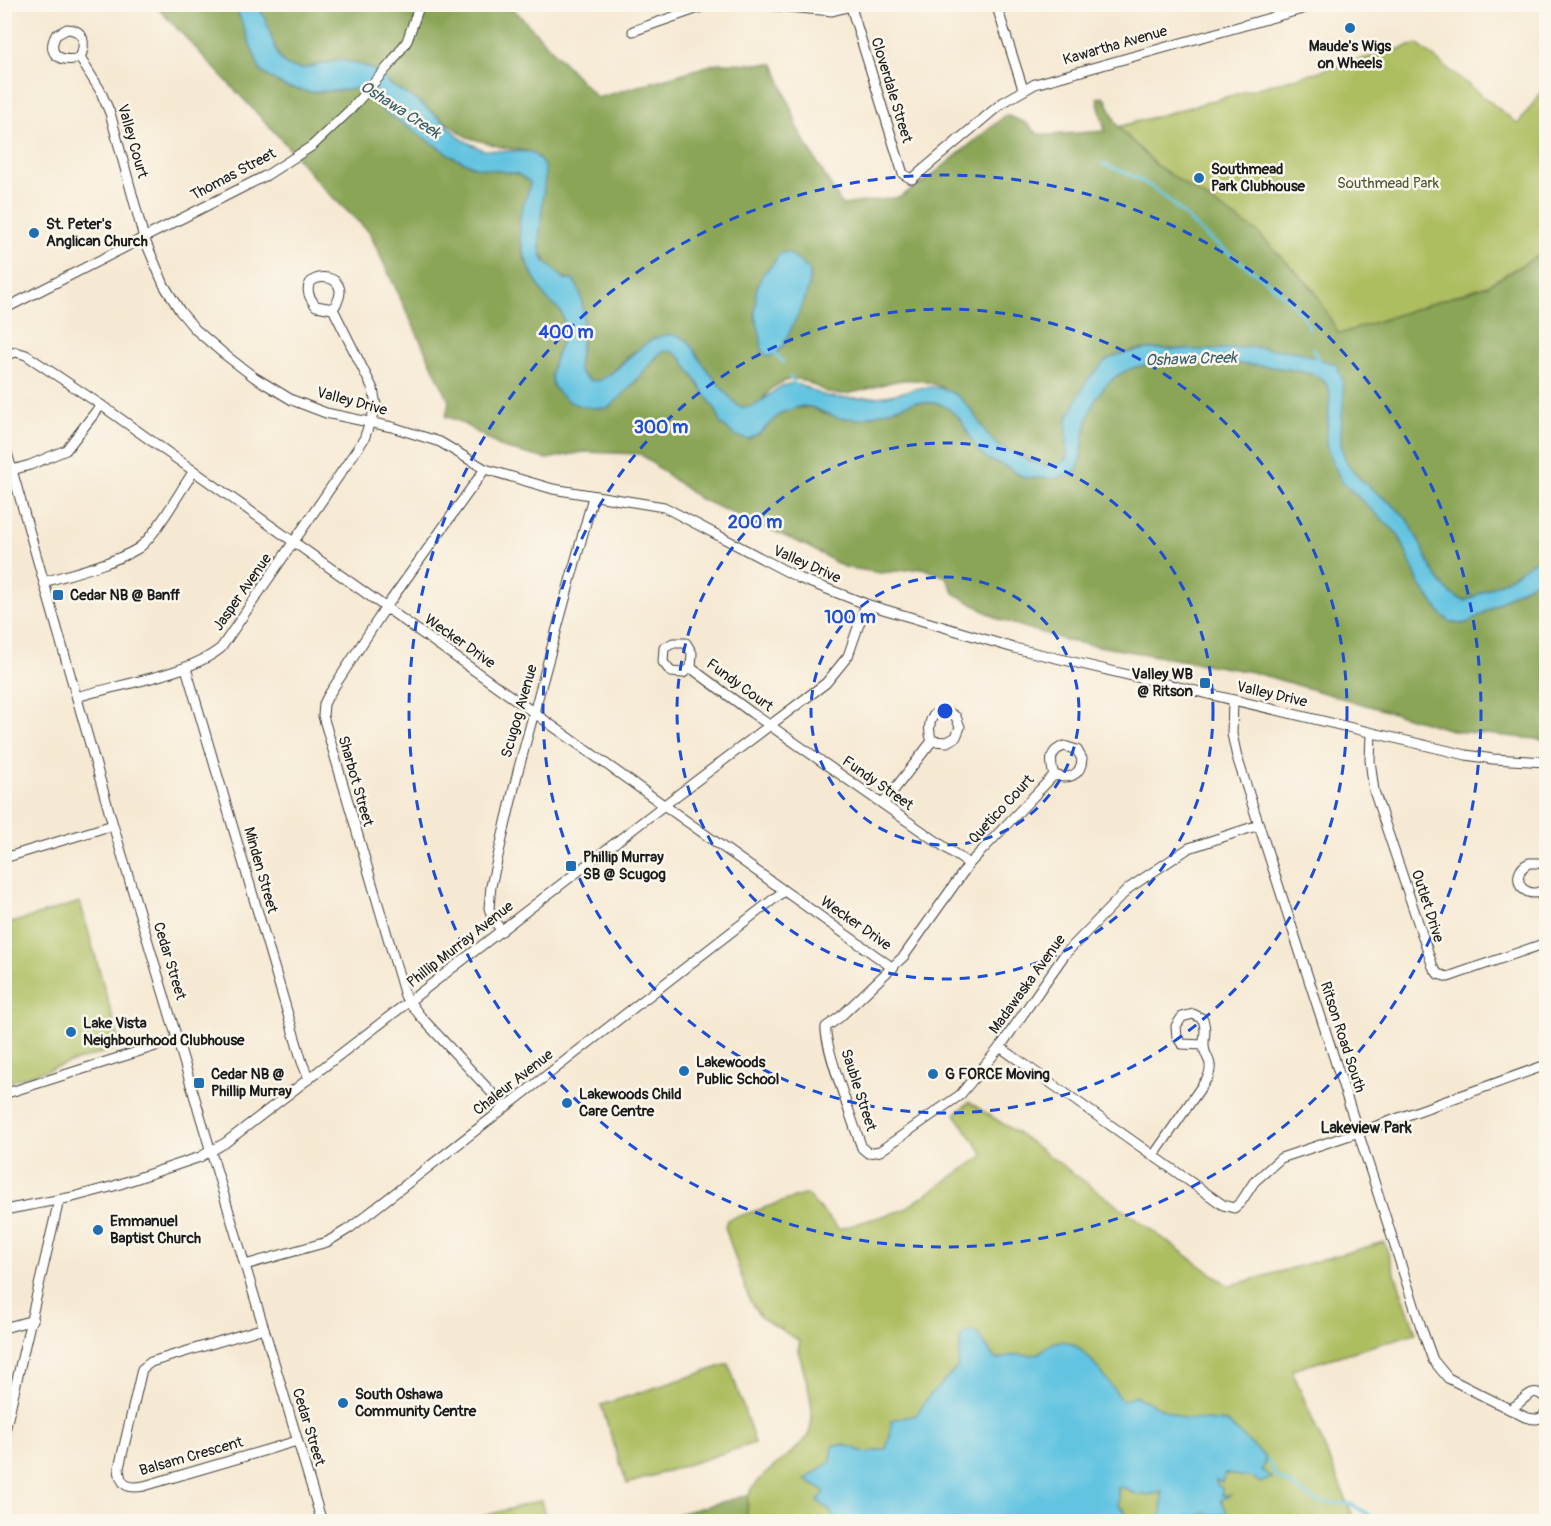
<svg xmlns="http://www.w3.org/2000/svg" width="1551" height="1526" font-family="Pangolin,sans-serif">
<rect width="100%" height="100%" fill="#fbf7ec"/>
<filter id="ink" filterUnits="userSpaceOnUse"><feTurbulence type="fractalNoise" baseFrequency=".0167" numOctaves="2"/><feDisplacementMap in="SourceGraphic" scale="12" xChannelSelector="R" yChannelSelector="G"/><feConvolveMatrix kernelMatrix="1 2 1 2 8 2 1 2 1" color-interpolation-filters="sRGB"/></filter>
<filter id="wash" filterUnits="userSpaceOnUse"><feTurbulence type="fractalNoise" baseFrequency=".008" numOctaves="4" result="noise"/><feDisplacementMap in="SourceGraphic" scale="24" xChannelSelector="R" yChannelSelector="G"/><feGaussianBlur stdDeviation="1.35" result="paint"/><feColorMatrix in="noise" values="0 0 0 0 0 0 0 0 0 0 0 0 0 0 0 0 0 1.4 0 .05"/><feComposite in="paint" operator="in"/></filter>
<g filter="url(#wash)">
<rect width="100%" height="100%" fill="#f6e9d3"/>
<g fill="#adbe61" stroke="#646d3e" stroke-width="1.5">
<polygon points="1417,44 1518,124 1546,86 1546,253 1534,258 1488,285 1339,335 1314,290 1257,232 1156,165 1118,127"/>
<polygon points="80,902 121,1047 5,1083 5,925"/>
<path d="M 969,1102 L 1019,1134 L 1229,1286 L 1384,1242 L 1416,1333 L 1292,1370 L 1355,1521 L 651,1522 L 748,1495 C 758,1478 771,1469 787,1456 C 794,1451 802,1445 807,1437 C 820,1415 804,1373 798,1350 L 800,1341 L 760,1317 L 749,1299 L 725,1227 L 727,1220 L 806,1194 L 839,1229 L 903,1210 L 984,1155 L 955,1114 Z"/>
<polygon points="729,1364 755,1443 627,1484 601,1405"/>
<polygon points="541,1500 547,1521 467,1521"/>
</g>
<g fill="#8aa557" stroke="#53603a" stroke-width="1.5">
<path d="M 155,5 L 235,5 L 261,72 L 286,87 L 310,92 L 360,88 L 382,110 L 455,158 L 475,167 L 518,174 L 530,182 C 528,201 519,227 521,245 C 523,260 532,274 540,287 C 542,291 544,295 547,298 C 552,304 560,307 562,315 C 572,342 534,376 562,396 C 573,405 586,407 600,408 L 634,384 L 661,352 L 670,350 L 676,353 L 682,359 L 717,412 L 722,424 L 748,439 L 758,434 L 781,413 L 793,408 L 811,407 L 824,414 L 861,419 L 915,402 L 938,403 L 948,408 L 961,420 L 977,449 L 989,460 L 1005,466 L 1024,478 L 1081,461 C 1084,440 1085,416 1095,398 C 1103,383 1123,370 1139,366 C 1168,358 1298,363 1321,379 C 1327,383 1329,388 1330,395 L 1326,445 L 1333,464 L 1398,534 L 1421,587 L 1443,616 L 1451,622 L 1461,624 L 1470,622 L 1514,593 L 1546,576 L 1546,740 L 1455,731 L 1252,672 L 1068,641 L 998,619 L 954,593 L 946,577 L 922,568 L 881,573 L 844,567 L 809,547 L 698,498 L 640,454 L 583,452 L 547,459 L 503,448 L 457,420 L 446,417 L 449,401 L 369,232 L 323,188 L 281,139 Z"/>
<path d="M 257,5 L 510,5 L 597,98 L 718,63 L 774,64 L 801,135 L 842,205 L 900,197 L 925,181 L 1006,115 L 1026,123 L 1038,134 L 1052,135 L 1105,131 L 1097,98 L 1105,97 L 1118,127 L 1156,165 L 1257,232 L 1314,290 L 1339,334 L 1488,285 L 1534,258 L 1546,253 L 1546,553 L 1506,580 L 1465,601 C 1433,591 1425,546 1408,521 C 1391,496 1355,486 1344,456 C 1335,432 1346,403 1341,378 L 1254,347 L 1209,350 L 1147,349 L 1134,350 L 1105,361 L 1068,451 C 1065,482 1015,457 1000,447 C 988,439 983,426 975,415 C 966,401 951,390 936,385 C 898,370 878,391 843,394 C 819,396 808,374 788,380 C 783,382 776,385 772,388 C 765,394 763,403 753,407 C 749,409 744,409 740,407 C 728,401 695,353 686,340 C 674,343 640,347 632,353 C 616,365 598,401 578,369 L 583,335 L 583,315 L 573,280 C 558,279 544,263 540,249 L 538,158 L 531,152 L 501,147 L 467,137 L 416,100 L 392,86 L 375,71 L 340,60 L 301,69 L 287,66 L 278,56 L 265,18 Z"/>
<polygon points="748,1495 747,1515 743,1521 659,1521 659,1519"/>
</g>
<g fill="#63c4e1" stroke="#40707e" stroke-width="1.5">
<path d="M 235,5 L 257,5 L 265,18 L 278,56 L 287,66 L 301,69 L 340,60 L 359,64 L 375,71 L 392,86 L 416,100 L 444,122 L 463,140 L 483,150 L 531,152 L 538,158 L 544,166 L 545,176 L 540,232 L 540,249 L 543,260 L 566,280 L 573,280 C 591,302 580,344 578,369 C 605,412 636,323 678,336 C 681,337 684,338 686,340 C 693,345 697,356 702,363 C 713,378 725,392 738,406 C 762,413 767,388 789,384 C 800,382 813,392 823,395 C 830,398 839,398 846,398 C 861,398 877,398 891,395 C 910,391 930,382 949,391 C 973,402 979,429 997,445 C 1002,450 1011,452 1017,455 C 1033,463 1053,473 1067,459 L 1067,420 L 1086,382 L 1105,361 L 1117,355 L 1147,349 L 1209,350 L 1254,347 L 1300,352 L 1337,365 C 1340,373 1343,382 1344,391 C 1344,412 1337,436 1344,456 C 1355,486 1391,496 1408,521 C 1425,546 1433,591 1465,601 L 1506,580 L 1546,553 L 1546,576 L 1514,593 L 1470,622 L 1461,624 L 1451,622 L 1443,616 L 1421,587 L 1398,534 L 1343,483 L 1333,464 L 1326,445 L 1330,395 C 1329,388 1327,383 1322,379 C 1300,364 1188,360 1159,363 C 1146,364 1131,367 1120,374 C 1099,386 1090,407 1085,430 C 1082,443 1083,457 1077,470 L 1058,478 L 1025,478 L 1005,466 L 989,460 L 977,450 L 961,420 L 948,408 L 938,403 L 915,402 L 861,419 L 838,418 L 811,407 L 801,406 L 781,413 L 759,434 L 748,439 L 736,436 L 721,424 L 717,412 L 682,359 C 675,352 671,350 661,352 L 622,396 L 608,408 C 594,409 576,407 564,398 C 531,374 574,344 562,314 C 559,307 551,304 546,298 C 543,293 540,287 537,282 C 526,264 517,238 520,217 C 522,205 529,194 530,182 L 518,174 L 475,167 L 455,158 L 382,110 L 360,89 L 310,92 L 286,87 L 261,72 Z"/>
<polygon points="780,253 789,253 810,271 809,285 803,304 783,346 776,354 768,357 762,350 760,333 755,317 756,291 762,275 773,264"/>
<path d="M 966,1332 L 976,1332 L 996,1360 C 1002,1359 1007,1356 1013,1355 C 1021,1353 1029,1357 1036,1354 C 1043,1351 1049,1344 1056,1342 C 1082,1335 1109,1386 1123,1401 L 1135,1396 L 1183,1418 L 1227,1422 L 1267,1459 L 1264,1460 L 1266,1461 L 1262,1470 L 1272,1478 L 1260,1483 L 1254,1478 L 1225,1474 L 1222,1482 L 1216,1480 L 1217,1485 L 1222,1488 L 1222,1495 L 1230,1495 L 1221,1500 L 1227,1511 L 1220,1516 L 1204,1513 L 1198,1516 L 1186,1516 L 1184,1521 L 1155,1521 L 1152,1518 L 1161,1518 L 1162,1492 C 1142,1497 1139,1497 1122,1487 L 1118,1488 L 1118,1505 L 1125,1511 L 1127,1518 L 1122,1521 L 1085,1521 L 1079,1512 L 1072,1519 L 1066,1514 L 1060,1521 L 1054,1521 L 1046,1512 L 1033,1518 L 1032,1522 L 835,1521 L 830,1511 L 818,1501 L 825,1491 L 805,1480 L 831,1461 L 833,1445 L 845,1445 L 867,1453 L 886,1449 L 890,1436 L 891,1420 L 916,1415 L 929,1396 L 958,1367 L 961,1336 Z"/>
</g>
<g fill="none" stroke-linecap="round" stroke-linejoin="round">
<g stroke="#63c4e1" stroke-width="3">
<path d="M 1103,164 C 1121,171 1137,177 1153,188 C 1173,201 1189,222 1207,237 C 1234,259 1298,297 1309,328"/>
<polyline points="1313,348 1318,360"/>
<polyline points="776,354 783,362"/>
<polyline points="790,377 796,386"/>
<polyline points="1267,1459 1276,1476 1317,1502 1351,1504 1380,1522"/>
</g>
</g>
</g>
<g filter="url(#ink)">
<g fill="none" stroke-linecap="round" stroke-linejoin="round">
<defs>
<g id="minor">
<polyline points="754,4 832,11 855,5"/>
<polyline points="850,4 903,174 912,179 1002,103 1035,84 1320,4"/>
<polyline points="996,4 1023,89"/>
<path d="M 67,29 C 85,30 86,44 80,58 C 62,63 45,55 56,35 Z"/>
<polyline points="633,31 710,4"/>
<polyline points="80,58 100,90 110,113 144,238 164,285 180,311 195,329 224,354 254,377 292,400 326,413 392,427 440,442 485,469 553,489 664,507 799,578 866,604 1014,648 1466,755 1493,759 1546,762"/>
<polyline points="4,309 267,175 312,146 350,110 392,62 407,41 420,4"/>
<polyline points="4,356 16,352 26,355 101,405 893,968"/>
<polyline points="4,442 113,825 322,1522"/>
<polyline points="485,469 386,607 328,696 324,704 323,716 405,996 421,1017 505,1107"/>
<polyline points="12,470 30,465 66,450 101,405"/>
<path d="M 44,582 C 70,574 114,563 137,549 C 154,539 181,489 194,471"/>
<polyline points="186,668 302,1062 309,1079"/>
<polyline points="691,668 683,673 671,672 663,662 664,648 673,643 686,643 692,653 691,668 752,713 969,864"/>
<path d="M 77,697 C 120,684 188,675 221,648 L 364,439 L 376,405 L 373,389 L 333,309 C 363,267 284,268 316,306 L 333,309"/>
<path d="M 1233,700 L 1232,734 L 1237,757 L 1421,1327 L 1433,1360 L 1448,1378 L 1525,1417 C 1534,1420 1543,1421 1546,1411"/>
<polyline points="1371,734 1370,760 1374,791 1433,967 1438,974 1448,977 1546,943"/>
<path d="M 1054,775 C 1050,762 1049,751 1064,746 L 1077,750 L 1082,759 C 1081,776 1068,780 1054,775 L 969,864 L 904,956 L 840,1017 L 826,1027 C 823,1042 855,1128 862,1148 L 868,1153 L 880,1151 L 960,1095 L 1000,1047 L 1065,954 L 1129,888 L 1189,848 L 1259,825"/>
<path d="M 883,804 L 932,741 L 947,742 L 956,737 L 960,727 L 956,717 C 936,701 924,721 932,741"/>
<polyline points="4,858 113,825"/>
<path d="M 1546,868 L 1540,863 L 1529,863 C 1519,868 1516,877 1521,887 C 1529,895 1539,895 1546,887"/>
<polyline points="1540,892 1546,906"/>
<polyline points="502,931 492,918 489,908 491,886 518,771 593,497"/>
<polyline points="1000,1047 1223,1205 1234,1208 1241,1202 1254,1182 1281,1158 1374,1127 1546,1065"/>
<polyline points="4,1094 178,1039"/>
<path d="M 1154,1155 L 1208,1077 C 1215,1060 1203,1057 1204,1044 C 1204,1031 1207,1033 1203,1019 L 1193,1014 L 1182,1017 L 1176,1026 L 1177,1037 L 1182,1044 L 1203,1045"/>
<polyline points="4,1210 73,1197 114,1186 200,1157 225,1143 663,806 826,683 848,656 866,604"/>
<polyline points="245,1265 327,1242 350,1228 784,891"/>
<polyline points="4,1328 33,1320"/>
<path d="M 264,1328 L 151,1362 L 142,1369 L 119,1468 C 120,1486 128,1489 144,1486 L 297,1441"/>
<path d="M 1509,1409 C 1523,1406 1530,1381 1546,1399"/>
<polyline points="4,1435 59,1200"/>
</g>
</defs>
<use href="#minor" stroke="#3d3b37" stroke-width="11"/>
<use href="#minor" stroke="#fff" stroke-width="9"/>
</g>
</g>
<g fill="none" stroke="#1d4ed8" stroke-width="3" stroke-dasharray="10 8">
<circle cx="945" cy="711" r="134"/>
<circle cx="945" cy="711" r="268"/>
<circle cx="945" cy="711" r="402"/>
<circle cx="945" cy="711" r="536"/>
</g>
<g fill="#1f6fb2" stroke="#fbf7ec" stroke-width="2">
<circle cx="1350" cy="28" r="6"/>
<circle cx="1199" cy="178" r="6"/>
<circle cx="34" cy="233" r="6"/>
<rect x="52" y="589" width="12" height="12" rx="3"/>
<rect x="1199" y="677" width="12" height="12" rx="3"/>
<rect x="565" y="860" width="12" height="12" rx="3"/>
<circle cx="71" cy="1032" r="6"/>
<circle cx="684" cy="1071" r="6"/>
<circle cx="933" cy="1074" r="6"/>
<rect x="193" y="1077" width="12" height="12" rx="3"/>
<circle cx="567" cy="1103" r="6"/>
<circle cx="98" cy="1230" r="6"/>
<circle cx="343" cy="1403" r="6"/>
</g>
<g text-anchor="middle" stroke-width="5" stroke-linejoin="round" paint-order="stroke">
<g font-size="15" fill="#1c1c1c" stroke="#fbf7ec">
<text transform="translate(1115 45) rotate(-16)" y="5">Kawartha Avenue</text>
<text transform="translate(892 90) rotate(73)" y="5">Cloverdale Street</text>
<text transform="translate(133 141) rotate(74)" y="5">Valley Court</text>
<text transform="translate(233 174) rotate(-28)" y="5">Thomas Street</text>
<text transform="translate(352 401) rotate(15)" y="5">Valley Drive</text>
<text transform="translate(807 564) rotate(24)" y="5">Valley Drive</text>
<text transform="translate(242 592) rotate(-55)" y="5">Jasper Avenue</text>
<text transform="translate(460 641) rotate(35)" y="5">Wecker Drive</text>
<text transform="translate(740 685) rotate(36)" y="5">Fundy Court</text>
<text transform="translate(1272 694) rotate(13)" y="5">Valley Drive</text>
<text transform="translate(519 711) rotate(-74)" y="5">Scugog Avenue</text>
<text transform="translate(356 781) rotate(74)" y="5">Sharbot Street</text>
<text transform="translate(878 783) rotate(35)" y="5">Fundy Street</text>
<text transform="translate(1001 809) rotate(-47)" y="5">Quetico Court</text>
<text transform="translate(261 870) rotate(74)" y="5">Minden Street</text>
<text transform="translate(1428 906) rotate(72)" y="5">Outlet Drive</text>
<text transform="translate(856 923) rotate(35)" y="5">Wecker Drive</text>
<text transform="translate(460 944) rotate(-38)" y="5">Phillip Murray Avenue</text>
<text transform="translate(170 961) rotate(73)" y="5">Cedar Street</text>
<text transform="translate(1027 984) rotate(-54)" y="5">Madawaska Avenue</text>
<text transform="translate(1343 1037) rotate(72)" y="5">Ritson Road South</text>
<text transform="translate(513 1082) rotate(-38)" y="5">Chaleur Avenue</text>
<text transform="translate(859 1090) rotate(72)" y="5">Sauble Street</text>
<text transform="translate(309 1427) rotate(73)" y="5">Cedar Street</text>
<text transform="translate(191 1456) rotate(-16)" y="5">Balsam Crescent</text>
</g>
<g font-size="15" font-weight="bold" fill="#1c1c1c" stroke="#fbf7ec" text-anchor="start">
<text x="1350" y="51" text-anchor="middle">Maude's Wigs<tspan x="1350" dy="17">on Wheels</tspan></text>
<text x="1211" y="174">Southmead<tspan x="1211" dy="17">Park Clubhouse</tspan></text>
<text x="46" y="229">St. Peter's<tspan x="46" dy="17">Anglican Church</tspan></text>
<text x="70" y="600">Cedar NB @ Banff</text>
<text x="1193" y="679" text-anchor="end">Valley WB<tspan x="1193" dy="17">@ Ritson</tspan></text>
<text x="583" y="862">Phillip Murray<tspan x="583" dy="17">SB @ Scugog</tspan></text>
<text x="83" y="1028">Lake Vista<tspan x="83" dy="17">Neighbourhood Clubhouse</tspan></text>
<text x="696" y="1067">Lakewoods<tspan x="696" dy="17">Public School</tspan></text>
<text x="211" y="1079">Cedar NB @<tspan x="211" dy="17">Phillip Murray</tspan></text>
<text x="945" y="1079">G FORCE Moving</text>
<text x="579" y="1099">Lakewoods Child<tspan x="579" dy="17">Care Centre</tspan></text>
<text x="110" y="1226">Emmanuel<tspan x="110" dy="17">Baptist Church</tspan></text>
<text x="355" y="1399">South Oshawa<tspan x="355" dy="17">Community Centre</tspan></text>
</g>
<g font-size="15" fill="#4f5534" stroke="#fbf7ec">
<text x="1388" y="188">Southmead Park</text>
</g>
<g font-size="16" font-style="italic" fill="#385f6b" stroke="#fbf7ec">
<text transform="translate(401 109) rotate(33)" y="6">Oshawa Creek</text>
<text transform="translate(1191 358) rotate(-2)" y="6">Oshawa Creek</text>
</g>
<g font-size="16" font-weight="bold" fill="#1c1c1c" stroke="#fbf7ec">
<text x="1366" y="1133">Lakeview Park</text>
</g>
</g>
<circle cx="945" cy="711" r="9" fill="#1d4ed8" stroke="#fbf7ec" stroke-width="3"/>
<g font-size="18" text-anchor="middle" font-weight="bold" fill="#1d4ed8" stroke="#fbf7ec" stroke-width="5" stroke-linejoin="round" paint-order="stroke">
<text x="566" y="338">400 m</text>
<text x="661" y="433">300 m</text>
<text x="755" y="528">200 m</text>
<text x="850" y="623">100 m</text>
</g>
<rect width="1551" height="1526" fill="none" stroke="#fbf7ec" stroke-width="24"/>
</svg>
